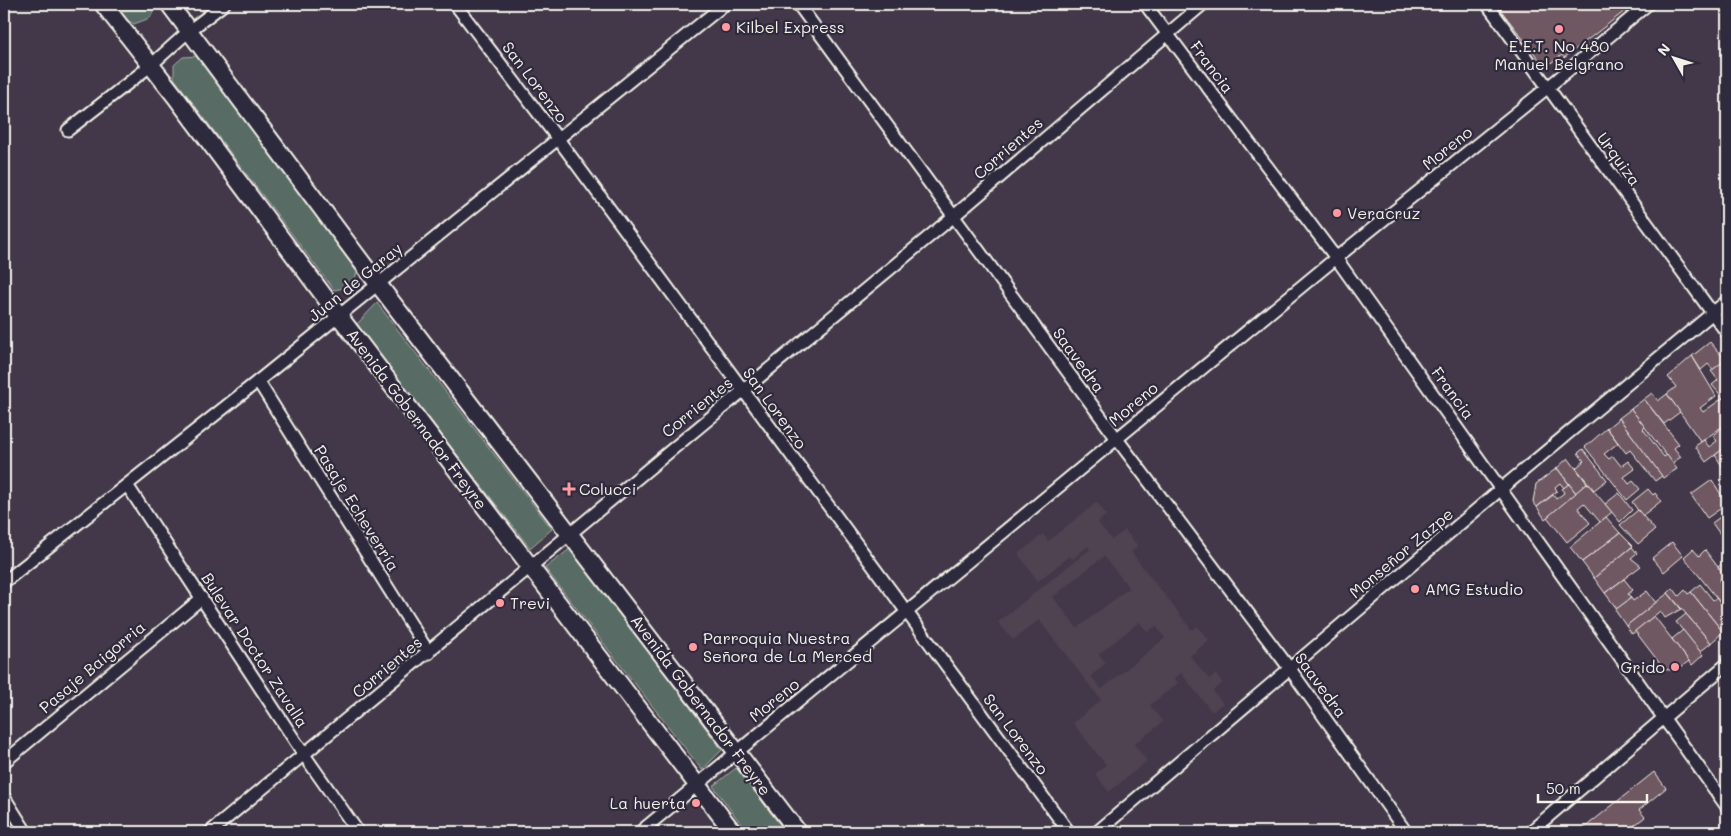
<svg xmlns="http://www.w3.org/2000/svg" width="1731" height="836" font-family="Mali,sans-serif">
<rect width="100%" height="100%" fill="#423849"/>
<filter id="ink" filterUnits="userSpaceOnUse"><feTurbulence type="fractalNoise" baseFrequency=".02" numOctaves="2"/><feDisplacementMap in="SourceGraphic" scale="10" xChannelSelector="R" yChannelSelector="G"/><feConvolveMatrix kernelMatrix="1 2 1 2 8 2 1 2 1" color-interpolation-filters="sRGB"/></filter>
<g filter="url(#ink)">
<g fill="#504251" fill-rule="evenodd">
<polygon points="187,4 211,4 204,9 191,9"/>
<path d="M 1097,502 L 1106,515 L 1098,522 L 1112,540 L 1125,530 L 1138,546 L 1131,552 L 1192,630 L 1197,626 L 1209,640 L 1190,656 L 1209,679 L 1216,674 L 1223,683 L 1213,691 L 1223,703 L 1212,712 L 1181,673 L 1174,678 L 1178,683 L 1150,705 L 1163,722 L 1134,744 L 1147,761 L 1109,792 L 1095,774 L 1106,765 L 1073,723 L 1101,700 L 1039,620 L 1013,640 L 998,622 L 1090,549 L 1088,546 L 1073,559 L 1070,556 L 1038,581 L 1018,554 L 1043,534 L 1048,541 ZM 1104,556 L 1129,588 L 1077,628 L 1053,597 ZM 1139,622 L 1148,632 L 1156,626 L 1165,638 L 1102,689 L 1091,676 L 1106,663 L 1099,654 Z"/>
</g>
<g fill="#596c65" stroke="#a6aea6">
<polygon points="115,4 156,4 157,5 150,18 134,24 127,20"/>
<path d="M 198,56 L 358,269 C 353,287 351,287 334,290 L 174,78 L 174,65 L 183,57 Z"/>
<polygon points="377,303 552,529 530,548 356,325"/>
<polygon points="571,548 722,750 702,770 545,568"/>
<polygon points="736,768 786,832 747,832 713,786"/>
</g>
<g fill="#705864" stroke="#f4f1e8">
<polygon points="1496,4 1634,4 1564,58 1562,55 1545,67"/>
<polygon points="1710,342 1725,360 1713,370 1708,364 1701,370 1692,356"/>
<polygon points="1692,356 1716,396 1700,408 1703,412 1723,398 1727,405 1727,423 1701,442 1667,394 1676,387 1668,377"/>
<polygon points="1725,360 1727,364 1727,395 1723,398 1712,385 1718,380 1711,371"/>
<polygon points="1652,393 1658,401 1667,394 1680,412 1664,424 1644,399"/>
<polygon points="1644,399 1679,444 1674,448 1681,457 1672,463 1631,409"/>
<polygon points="1631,409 1645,427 1643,429 1664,457 1667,455 1677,469 1663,478 1619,418"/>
<polygon points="1619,418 1662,476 1655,481 1630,450 1626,453 1607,428"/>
<polygon points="1727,423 1727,446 1706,462 1695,446 1704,440 1709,447 1717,441 1713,436"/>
<polygon points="1607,428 1618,443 1604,454 1609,459 1613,456 1621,466 1628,461 1635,469 1624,477 1629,484 1633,481 1640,489 1627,500 1585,447"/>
<polygon points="1727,446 1727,462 1722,466 1715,455"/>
<polygon points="1583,449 1607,480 1594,490 1576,468 1584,461 1578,453"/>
<polygon points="1568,458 1587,483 1576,493 1557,468"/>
<polygon points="1557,468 1569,484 1564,488 1560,483 1555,487 1557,491 1537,507 1533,502 1536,484"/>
<polygon points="1712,480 1727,504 1707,518 1691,495"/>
<polygon points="1587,483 1612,512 1600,522 1584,503 1578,508 1590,523 1567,542 1547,517"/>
<polygon points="1569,484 1576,493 1545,519 1537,507 1553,495 1556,499 1564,493 1562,489"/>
<polygon points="1648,489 1653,495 1655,493 1661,501 1642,516 1632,502"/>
<polygon points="1619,493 1632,510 1620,522 1605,504"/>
<polygon points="1638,510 1655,530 1638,544 1620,525"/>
<polygon points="1727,512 1727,540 1725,541 1712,523"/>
<polygon points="1606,517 1620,533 1582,562 1570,547"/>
<polygon points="1620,533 1633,546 1594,578 1582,562"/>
<polygon points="1672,542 1683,556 1664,572 1652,558"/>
<polygon points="1632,547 1637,553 1631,558 1641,566 1605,593 1594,578"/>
<polygon points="1693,549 1699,556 1705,550 1724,575 1719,581 1722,584 1726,580 1727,581 1727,611 1684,557"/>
<polygon points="1727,559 1727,579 1718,567"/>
<polygon points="1624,579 1633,590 1628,594 1631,598 1617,609 1605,593"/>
<polygon points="1700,584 1713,600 1716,598 1727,611 1727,628 1723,632 1691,592"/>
<polygon points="1673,588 1679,596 1685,590 1688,594 1691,592 1723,632 1711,643 1668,593"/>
<polygon points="1647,591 1656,603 1626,626 1615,610 1631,598 1633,601"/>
<polygon points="1668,593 1681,609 1665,618 1660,611 1632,634 1626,626"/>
<polygon points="1686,614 1711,643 1700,652 1676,622"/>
<polygon points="1654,616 1689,661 1676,671 1664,669 1635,631"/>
<polygon points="1683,630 1703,655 1692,665 1672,639"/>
<polygon points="1654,772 1666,788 1639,810 1645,817 1626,832 1587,832 1584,828"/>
</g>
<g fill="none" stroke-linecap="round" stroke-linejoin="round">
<defs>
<g id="minor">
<polyline points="455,4 558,139 1069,832"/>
<polyline points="798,4 1117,439 1290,669 1406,832"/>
<polyline points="1145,4 1336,258 1727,807"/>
<polyline points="1487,4 1727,333"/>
<polyline points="68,130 150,66 189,31 224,4"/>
<polyline points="258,381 429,653"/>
<polyline points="127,485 305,756 358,832"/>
<polyline points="4,582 258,381 725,4"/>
<polyline points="4,762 202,598"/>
<polyline points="4,797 26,832"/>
<polyline points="210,832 954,216 1203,4"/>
<polyline points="640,832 1336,258 1547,88 1648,4"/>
<polyline points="1097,832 1501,489 1727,301"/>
<polyline points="1530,832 1727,664"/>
</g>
<g id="secondary">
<polyline points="103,4 175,96 339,316 733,832"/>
<polyline points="169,4 378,284 798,832"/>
</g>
</defs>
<use href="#minor" stroke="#f4f1e8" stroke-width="15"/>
<use href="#secondary" stroke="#f4f1e8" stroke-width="20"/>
<use href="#minor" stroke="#2f2a3d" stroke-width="11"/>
<use href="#secondary" stroke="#2f2a3d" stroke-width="16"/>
</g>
</g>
<g fill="#ff9aa2" stroke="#2f2a3d" stroke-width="2">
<circle cx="726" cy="27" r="5"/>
<circle cx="1559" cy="29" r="5"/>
<circle cx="1337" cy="213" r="5"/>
<path d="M566.5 481.5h5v5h5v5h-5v5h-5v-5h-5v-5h5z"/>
<circle cx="1415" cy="589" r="5"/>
<circle cx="500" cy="603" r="5"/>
<circle cx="693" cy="647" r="5"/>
<circle cx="1675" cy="667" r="5"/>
<circle cx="696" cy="803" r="5"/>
</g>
<g text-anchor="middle" stroke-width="4.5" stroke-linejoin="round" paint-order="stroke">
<g font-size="16" fill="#f4f1e8" stroke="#2f2a3d" text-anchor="start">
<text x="736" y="33">Kilbel Express</text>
<text x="1559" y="52" text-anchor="middle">E.E.T. No 480<tspan x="1559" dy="18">Manuel Belgrano</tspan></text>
<text x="1347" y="219">Veracruz</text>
<text x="579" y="495">Colucci</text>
<text x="1425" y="595">AMG Estudio</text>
<text x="510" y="609">Trevi</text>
<text x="703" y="644">Parroquia Nuestra<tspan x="703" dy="18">Señora de La Merced</tspan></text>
<text x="1665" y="673" text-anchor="end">Grido</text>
<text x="686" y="809" text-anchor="end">La huerta</text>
</g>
<g font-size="16" fill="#f4f1e8" stroke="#2f2a3d">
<text transform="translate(1212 67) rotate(53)" y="6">Francia</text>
<text transform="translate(535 82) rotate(53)" y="6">San Lorenzo</text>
<text transform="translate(1008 148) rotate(-41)" y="6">Corrientes</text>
<text transform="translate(1447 148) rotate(-39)" y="6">Moreno</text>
<text transform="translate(1619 159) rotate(54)" y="6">Urquiza</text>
<text transform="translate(355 282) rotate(-39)" y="6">Juan de Garay</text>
<text transform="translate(1079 360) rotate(54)" y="6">Saavedra</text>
<text transform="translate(1453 393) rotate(54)" y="6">Francia</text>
<text transform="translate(1133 404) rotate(-40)" y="6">Moreno</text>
<text transform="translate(697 407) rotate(-39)" y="6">Corrientes</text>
<text transform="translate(775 408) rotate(54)" y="6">San Lorenzo</text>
<text transform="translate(417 419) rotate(53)" y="6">Avenida Gobernador Freyre</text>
<text transform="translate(357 508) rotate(58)" y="6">Pasaje Echeverría</text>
<text transform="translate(1401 553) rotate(-40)" y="6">Monseñor Zazpe</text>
<text transform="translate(255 650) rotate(57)" y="6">Bulevar Doctor Zavalla</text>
<text transform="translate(92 667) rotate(-40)" y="6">Pasaje Baigorria</text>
<text transform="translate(387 667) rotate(-40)" y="6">Corrientes</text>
<text transform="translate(1321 685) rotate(54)" y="6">Saavedra</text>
<text transform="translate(774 700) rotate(-39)" y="6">Moreno</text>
<text transform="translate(701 705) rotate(53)" y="6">Avenida Gobernador Freyre</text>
<text transform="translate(1016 734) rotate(53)" y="6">San Lorenzo</text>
</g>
</g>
<rect width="1731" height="836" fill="none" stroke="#2f2a3d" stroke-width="20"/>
<rect x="10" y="10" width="1711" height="816" fill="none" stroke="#f4f1e8" stroke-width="2" filter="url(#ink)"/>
<g transform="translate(1674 58) rotate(309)" stroke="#2f2a3d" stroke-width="4" paint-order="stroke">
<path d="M0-4L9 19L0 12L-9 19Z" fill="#f4f1e8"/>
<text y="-8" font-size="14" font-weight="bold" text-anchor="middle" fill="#f4f1e8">N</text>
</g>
<path d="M1538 794v8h109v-8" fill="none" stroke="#f4f1e8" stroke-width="2.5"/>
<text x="1546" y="794" font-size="15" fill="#f4f1e8" stroke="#2f2a3d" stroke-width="4" paint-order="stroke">50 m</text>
</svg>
